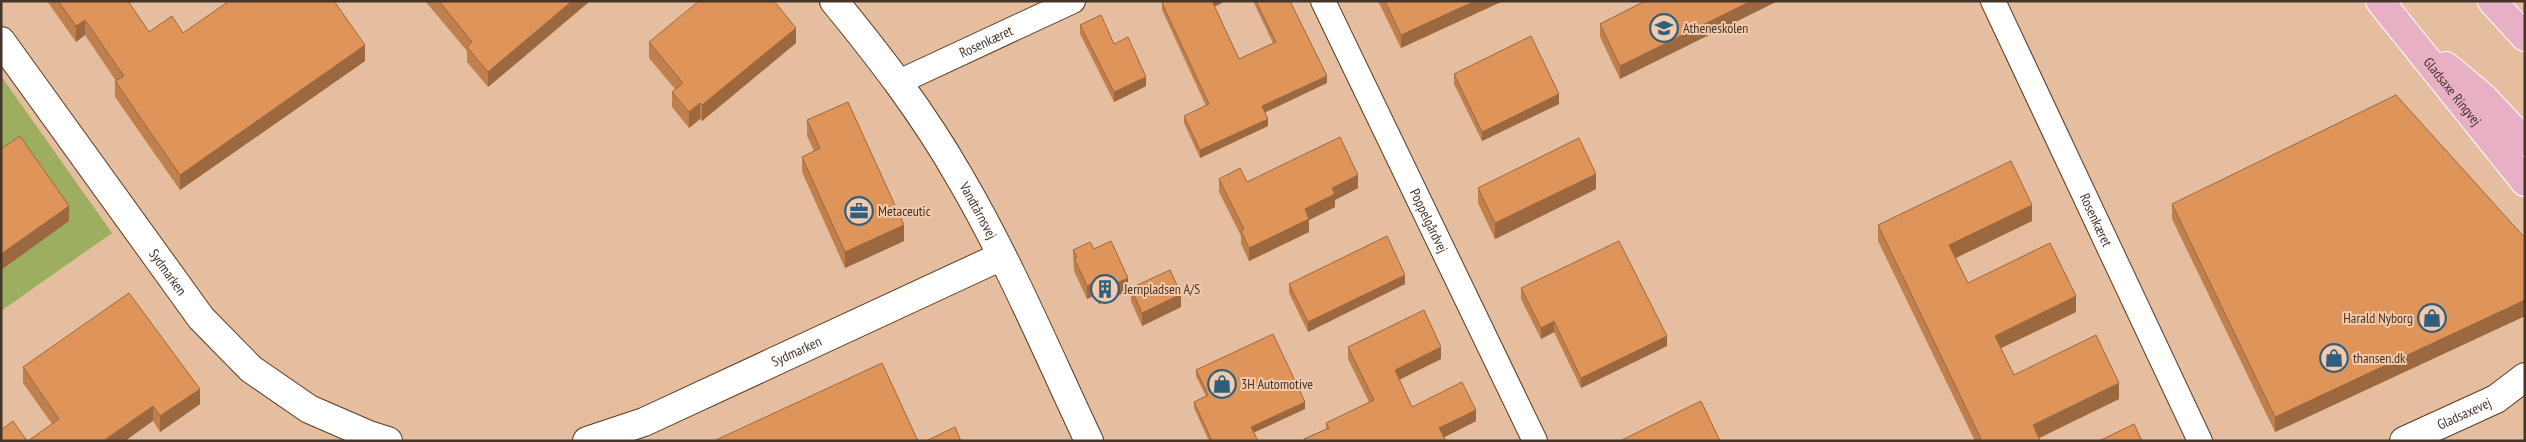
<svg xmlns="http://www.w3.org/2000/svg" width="2526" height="442" font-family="'PT Sans Narrow',sans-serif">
<rect width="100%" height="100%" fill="#e5bd9f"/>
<polygon fill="#9eae60" points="1,76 112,233 1,311"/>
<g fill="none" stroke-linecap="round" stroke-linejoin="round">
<defs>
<g id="minor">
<path id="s1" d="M 1323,1 L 1535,441"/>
<path id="s2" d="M 1993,1 L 2200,441"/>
<path id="s3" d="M 899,82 L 1073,1"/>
</g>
<g id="tertiary">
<path id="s4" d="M 834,1 C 880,57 923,113 959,176 C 1009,261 1047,352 1089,441"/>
<path id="s5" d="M 1,41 L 201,318 L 251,369 L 309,409 L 369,435 L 388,441"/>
<path id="s6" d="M 587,441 L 644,422 L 1002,256"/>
<path id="s7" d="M 2404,441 L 2496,399 L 2525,377"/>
</g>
<g id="primary">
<path id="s8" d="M 2380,1 L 2525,182"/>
<polyline points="2492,1 2525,37"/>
<polyline points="2446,66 2484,98 2525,142"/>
</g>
</defs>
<use href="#minor" stroke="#5b3a1f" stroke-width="26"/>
<use href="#tertiary" stroke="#5b3a1f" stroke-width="30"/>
<use href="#primary" stroke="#fff" stroke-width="30"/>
<use href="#minor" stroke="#fff" stroke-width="24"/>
<use href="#tertiary" stroke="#fff" stroke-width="28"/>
<use href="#primary" stroke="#e8b0c4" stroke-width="28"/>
</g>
<g fill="#c0804d">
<polygon points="47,1 133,1 129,4 149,32 183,33 365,61 180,190 115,97 115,81 116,81 85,35 76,42"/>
<polygon points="425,1 590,1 488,87 467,62 467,51"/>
<polygon points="1253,1 1290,1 1327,83 1264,112 1268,126 1200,158 1184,123 1184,116 1206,106 1162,10 1162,3 1215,7 1239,59 1273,43"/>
<polygon points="1378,1 1503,1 1401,48"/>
<polygon points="1645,1 1620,79 1600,37 1600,24"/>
<polygon points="1080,25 1114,44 1146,86 1114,102 1080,34"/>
<polygon points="649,42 796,43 702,121 700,119 689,128 672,107 672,92 675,89 649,58"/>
<polygon points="1454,74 1559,104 1482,141 1454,84"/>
<polygon points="807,120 904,241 845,268 802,172 802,157 814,151 807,136"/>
<polygon points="1219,179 1247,182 1358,188 1335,200 1335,207 1309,220 1309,232 1249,261 1241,244 1241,236 1219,192"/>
<polygon points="1478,188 1596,189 1495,239 1478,203"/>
<polygon points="2172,204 2525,238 2525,316 2275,432 2172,219"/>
<polygon points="2032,221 1956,258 1968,283 2076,312 2001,348 2014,375 2119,399 2039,438 2040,441 1975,441 1878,241 1878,225"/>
<polygon points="1094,249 1128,291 1099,304 1095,295 1087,299 1074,271 1073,250"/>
<polygon points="1289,284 1405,284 1308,332 1289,293"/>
<polygon points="1131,288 1181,307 1142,326 1131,301"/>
<polygon points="1521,288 1667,346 1581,388 1554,332 1541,339 1521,299"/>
<polygon points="1348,347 1441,359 1399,379 1412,407 1476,421 1444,437 1446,441 1304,441 1304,439 1326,429 1326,423 1369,402 1348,359"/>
<polygon points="23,367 200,404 160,432 153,421 52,424 23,383"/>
<polygon points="1196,370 1305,409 1254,432 1258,441 1209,441 1194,408 1194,402 1206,396 1196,376"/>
</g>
<g fill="#9c683f">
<polygon points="572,1 590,1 488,87 488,72"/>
<polygon points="1212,1 1226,1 1212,8"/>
<polygon points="1475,1 1503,1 1401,48 1401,35"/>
<polygon points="1751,1 1778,1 1620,79 1620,66"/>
<polygon points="85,20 85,35 76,42 76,26"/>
<polygon points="796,28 796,43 702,121 702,105"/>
<polygon points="365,45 365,61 180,190 180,175"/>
<polygon points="1327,76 1327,83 1262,114 1262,106"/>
<polygon points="1146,77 1146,86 1114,102 1114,92"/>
<polygon points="1559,94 1559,104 1482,141 1482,132"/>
<polygon points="700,103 700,119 689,128 689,112"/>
<polygon points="1268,119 1268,126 1200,158 1200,150"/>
<polygon points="1596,174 1596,189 1495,239 1495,223"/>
<polygon points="1358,175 1358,188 1335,200 1335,207 1309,220 1309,232 1249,261 1249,248 1305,209 1332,188"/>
<polygon points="2032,205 2032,221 1949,261 1949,245"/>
<polygon points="69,206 69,221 1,270 1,254"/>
<polygon points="904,225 904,241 845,268 845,252"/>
<polygon points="1405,275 1405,284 1308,332 1308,322"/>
<polygon points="1128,278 1128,291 1099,304 1099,291"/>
<polygon points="1095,282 1095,295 1087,299 1087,286"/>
<polygon points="1181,294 1181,307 1142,326 1142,313"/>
<polygon points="2076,296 2076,312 1995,351 1995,336"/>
<polygon points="2525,300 2525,316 2275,432 2275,417"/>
<polygon points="1554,321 1554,332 1541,339 1541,328"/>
<polygon points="1667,336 1667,346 1581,388 1581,378"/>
<polygon points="1441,347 1441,359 1395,382 1395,370"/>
<polygon points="2119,383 2119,399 2033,441 2033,425"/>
<polygon points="200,389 200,404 160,432 160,416"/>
<polygon points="1305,402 1305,409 1251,434 1251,427"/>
<polygon points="153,406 153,421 125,441 103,441"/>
<polygon points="1476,410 1476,421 1439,440 1439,428"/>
</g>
<g fill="#df955a" stroke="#9c683f">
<polygon points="58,1 128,1 149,32 172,16 183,33 229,1 334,1 365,45 180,175 115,81 124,76 85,20 76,26"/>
<polygon points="439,1 572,1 488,72 467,47 472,42"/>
<polygon points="699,1 774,1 796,28 702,105 700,103 689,112 672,92 683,83 649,42"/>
<polygon points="1165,1 1212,1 1239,59 1276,42 1256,1 1290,1 1327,76 1262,106 1268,119 1200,150 1184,116 1209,104 1162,3"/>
<polygon points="1385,1 1475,1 1401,35"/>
<polygon points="1645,1 1751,1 1620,66 1600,24"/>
<polygon points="1101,15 1114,44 1128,37 1146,77 1114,92 1080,25"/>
<polygon points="1531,36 1559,94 1482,132 1454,74"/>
<polygon points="2396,95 2525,238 2525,300 2275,417 2172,204"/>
<polygon points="848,102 904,225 845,252 802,157 820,148 807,120"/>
<polygon points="20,136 69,206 1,254 1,149"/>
<polygon points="1340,137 1358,175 1332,188 1335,194 1305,209 1309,219 1249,248 1241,231 1244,229 1219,179 1240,168 1247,182"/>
<polygon points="1579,138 1596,174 1495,223 1478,188"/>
<polygon points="2011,161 2032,205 1949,245 1968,283 2050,243 2076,296 1995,336 2014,375 2096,335 2119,383 2033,425 2040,441 1982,441 1878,225"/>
<polygon points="1387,236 1405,275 1308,322 1289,284"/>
<polygon points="1111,241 1128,278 1099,291 1095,282 1087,286 1074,258 1077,257 1073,250 1090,242 1094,249"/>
<polygon points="1619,241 1667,336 1581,378 1554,321 1541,328 1521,288"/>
<polygon points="1170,270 1181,294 1142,313 1131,288"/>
<polygon points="129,293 200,389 160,416 153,406 103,441 28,441 59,419 23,367"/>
<polygon points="1424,310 1441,347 1395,370 1412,407 1462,382 1476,410 1439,428 1446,441 1305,441 1304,439 1329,428 1326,423 1374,400 1348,347"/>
<polygon points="1273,334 1305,402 1251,427 1258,441 1212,441 1194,402 1208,395 1196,370"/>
<polygon points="882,363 918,441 717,441 716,440"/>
<polygon points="1701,401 1720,441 1620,441"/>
<polygon points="13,421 27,441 1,441 1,430"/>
<polygon points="2134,424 2142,441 2099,441"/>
<polygon points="955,427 961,441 926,441"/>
</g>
<defs>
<symbol id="school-ring" viewBox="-11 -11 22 22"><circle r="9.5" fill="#f3caab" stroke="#2f5f7d" stroke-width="1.5"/><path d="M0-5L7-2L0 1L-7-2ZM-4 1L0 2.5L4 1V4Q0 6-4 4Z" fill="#2f5f7d"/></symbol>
<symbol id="office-ring" viewBox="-11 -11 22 22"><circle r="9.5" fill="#f3caab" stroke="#2f5f7d" stroke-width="1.5"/><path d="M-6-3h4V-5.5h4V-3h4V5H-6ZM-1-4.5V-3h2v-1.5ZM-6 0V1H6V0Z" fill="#2f5f7d"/></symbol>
<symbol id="building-ring" viewBox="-11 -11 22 22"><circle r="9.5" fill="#f3caab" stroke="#2f5f7d" stroke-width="1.5"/><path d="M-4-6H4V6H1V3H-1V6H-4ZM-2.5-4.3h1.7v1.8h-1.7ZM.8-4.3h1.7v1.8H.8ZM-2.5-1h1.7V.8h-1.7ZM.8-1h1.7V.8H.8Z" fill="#2f5f7d"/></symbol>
<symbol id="shop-ring" viewBox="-11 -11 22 22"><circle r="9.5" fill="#f3caab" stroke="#2f5f7d" stroke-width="1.5"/><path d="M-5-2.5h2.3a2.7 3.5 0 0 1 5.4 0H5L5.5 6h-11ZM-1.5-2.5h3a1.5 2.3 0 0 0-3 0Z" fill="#2f5f7d"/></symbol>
</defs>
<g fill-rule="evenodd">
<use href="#school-ring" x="1648" y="12" width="32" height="32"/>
<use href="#office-ring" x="843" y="195" width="32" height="32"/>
<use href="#building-ring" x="1089" y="273" width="32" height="32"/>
<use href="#shop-ring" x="2416" y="302" width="32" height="32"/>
<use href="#shop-ring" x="2318" y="342" width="32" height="32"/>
<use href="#shop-ring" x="1206" y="368" width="32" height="32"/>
</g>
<g text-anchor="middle" stroke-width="4" stroke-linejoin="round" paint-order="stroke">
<g font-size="14" fill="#453428" stroke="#f3caab" text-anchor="start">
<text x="1683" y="33">Atheneskolen</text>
<text x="878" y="216">Metaceutic</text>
<text x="1124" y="294">Jernpladsen A/S</text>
<text x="2413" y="323" text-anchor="end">Harald Nyborg</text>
<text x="2353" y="363">thansen.dk</text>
<text x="1241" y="389">3H Automotive</text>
</g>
<g font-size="14" fill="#453428" stroke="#f3caab">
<text dy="5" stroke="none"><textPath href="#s3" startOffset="96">Rosenkæret</textPath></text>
<text dy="5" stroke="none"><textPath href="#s8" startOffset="116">Gladsaxe Ringvej</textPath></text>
<text dy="5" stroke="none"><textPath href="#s4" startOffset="255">Vandtårnsvej</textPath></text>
<text dy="5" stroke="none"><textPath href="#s1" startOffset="244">Poppelgårdvej</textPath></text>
<text dy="5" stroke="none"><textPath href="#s2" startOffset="242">Rosenkæret</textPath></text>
<text dy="5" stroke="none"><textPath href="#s5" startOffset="285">Sydmarken</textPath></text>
<text dy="5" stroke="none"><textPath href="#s6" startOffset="228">Sydmarken</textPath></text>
<text dy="5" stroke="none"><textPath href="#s7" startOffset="66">Gladsaxevej</textPath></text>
</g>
</g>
<rect width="2526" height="442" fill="none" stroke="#453428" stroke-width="5"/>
</svg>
